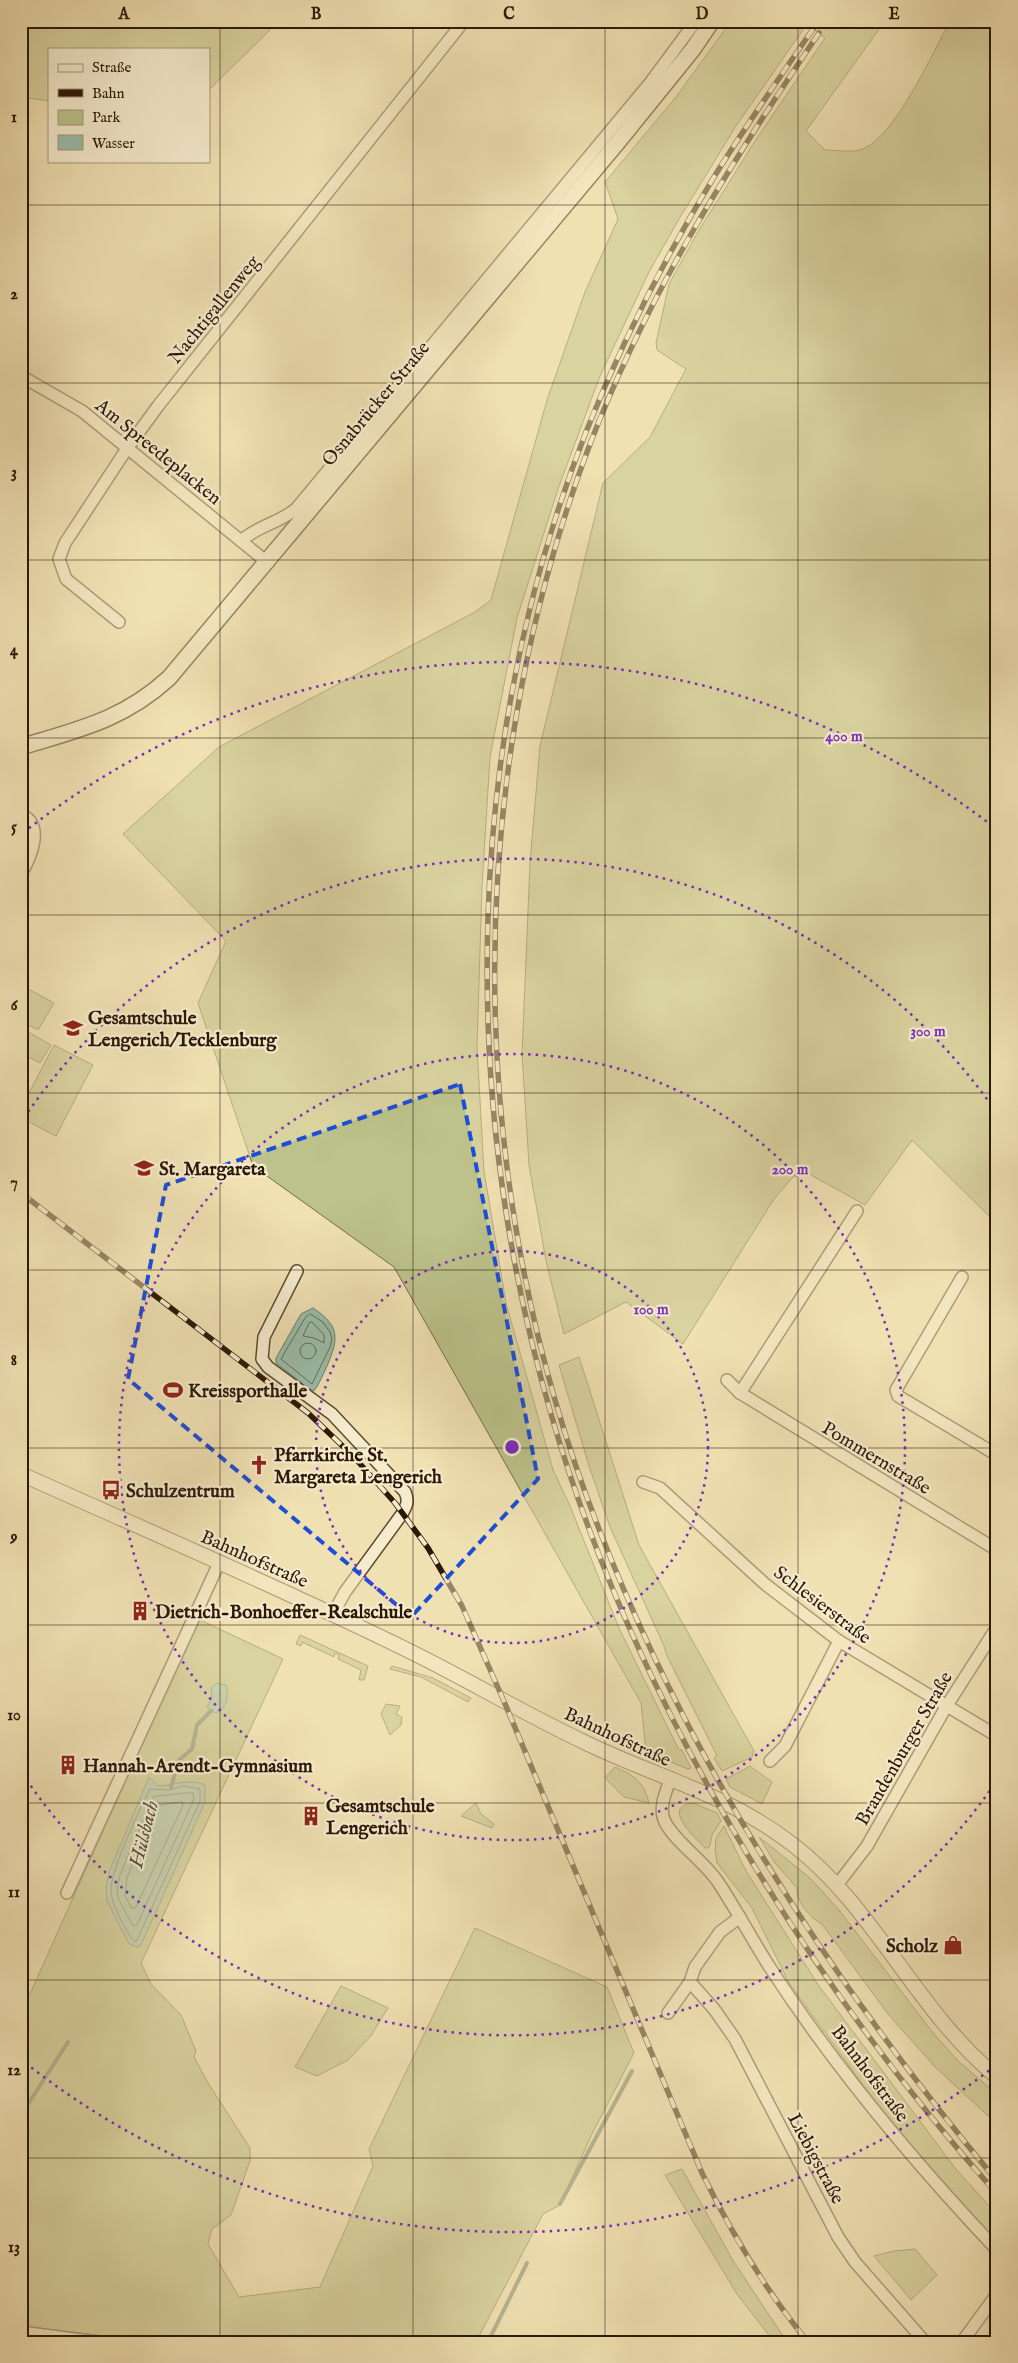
<svg xmlns="http://www.w3.org/2000/svg" width="1018" height="2363" font-family="'IM FELL English',serif">
<rect width="100%" height="100%" fill="#f0e1b3"/>
<filter id="stains"><feTurbulence type="fractalNoise" baseFrequency=".004" numOctaves="4"/><feColorMatrix values="0 0 0 0 .2 0 0 0 0 .09 0 0 0 0 .02 0 0 0 .5 -.17"/></filter>
<radialGradient id="worn" r=".72"><stop offset=".6" stop-color="#630" stop-opacity="0"/><stop offset="1" stop-color="#630" stop-opacity=".3"/></radialGradient>
<g fill="#bcc28a" stroke="#746d49">
<polygon points="21,21 279,21 209,90 209,49 49,49 49,101 21,97"/>
<path d="M 731,21 L 885,21 L 806,131 L 825,150 C 835,150 853,153 863,149 C 896,135 932,54 950,21 L 997,21 L 997,1224 L 912,1140 L 865,1205 L 800,1169 L 774,1199 L 683,1344 L 626,1302 L 564,1334 L 546,1261 L 529,1165 L 522,1054 L 530,863 L 540,746 L 603,483 L 650,437 L 686,369 L 657,350 L 656,343 L 669,284 L 699,230 L 757,138 L 825,38 L 807,24 L 736,126 L 679,219 L 649,272 L 600,376 L 558,489 L 517,618 L 490,757 L 482,887 L 477,1046 L 484,1171 L 506,1303 L 553,1470 L 570,1506 L 619,1628 L 679,1750 L 682,1750 L 691,1768 L 688,1769 L 646,1752 L 641,1703 L 394,1267 L 253,1166 L 198,1003 L 226,941 L 123,834 L 219,747 L 475,612 L 491,600 L 547,400 L 585,292 L 618,219 L 605,182 L 676,97 Z"/>
<polygon points="21,985 54,1003 38,1030 21,1021"/>
<polygon points="21,1028 51,1045 40,1063 21,1053"/>
<polygon points="54,1045 93,1065 56,1136 21,1118 21,1108"/>
<polygon points="579,1357 639,1545 754,1751 752,1757 722,1771 714,1758 717,1756 667,1656 664,1646 610,1527 589,1466 559,1365"/>
<polygon points="198,1619 283,1659 141,1963 151,1984 181,2015 196,2051 194,2057 208,2083 250,2148 250,2161 231,2215 212,2229 208,2244 239,2297 320,2287 373,2166 369,2149 475,1928 607,1987 634,2053 592,2134 560,2205 543,2214 476,2342 105,2342 99,2335 21,2326 23,2066 21,2014"/>
<polygon points="300,1635 368,1666 364,1680 359,1680 361,1670 338,1659 339,1655 335,1653 334,1657 302,1642 301,1646 296,1644"/>
<polygon points="392,1666 433,1678 471,1698 468,1702 421,1677 390,1669"/>
<polygon points="386,1704 400,1706 396,1714 402,1717 401,1725 390,1735 381,1714"/>
<polygon points="750,1766 772,1782 762,1804 730,1787 726,1779"/>
<path d="M 615,1767 C 634,1775 644,1782 649,1803 L 624,1797 L 605,1778 Z"/>
<polygon points="476,1803 481,1814 494,1824 492,1828 461,1816"/>
<path d="M 693,1803 L 717,1813 L 721,1821 L 712,1835 L 710,1846 L 708,1848 L 705,1848 C 696,1839 660,1806 693,1803 Z"/>
<polygon points="724,1826 746,1871 819,1986 955,2168 997,2215 997,2242 923,2161 879,2107 789,1983 752,1908 717,1863 715,1850 716,1838"/>
<path d="M 759,1837 L 810,1878 L 839,1910 L 934,2034 L 958,2061 L 997,2094 L 997,2124 L 935,2067 L 888,2014 L 822,1924 C 810,1918 796,1901 797,1888 L 775,1863 Z"/>
<polygon points="341,1986 388,2008 370,2037 348,2060 317,2076 295,2067"/>
<polygon points="682,2169 732,2259 787,2342 774,2342 737,2294 665,2175"/>
<polygon points="915,2249 937,2275 911,2300 874,2256 894,2251"/>
</g>
<g fill="#9abeab" stroke="#6e7c6a">
<path d="M 313,1308 C 340,1326 339,1338 327,1366 C 323,1374 320,1383 314,1391 L 308,1388 L 276,1363 L 276,1358 L 301,1314 Z"/>
<path d="M 217,1683 L 226,1685 C 229,1697 227,1708 215,1713 L 207,1707 L 212,1698 L 211,1688 Z"/>
<path d="M 149,1777 L 158,1786 C 175,1785 189,1778 205,1785 L 205,1802 L 141,1945 L 137,1947 L 129,1944 L 107,1901 L 106,1889 L 109,1872 Z"/>
</g>
<g fill="none" stroke-linecap="round" stroke-linejoin="round">
<g stroke="#636b5a" stroke-width="1">
<polygon points="310,1314 323,1322 330,1332 332,1339 330,1347 312,1384 281,1359 305,1318"/>
<polygon points="312,1322 324,1335 324,1343 314,1338 303,1336 309,1323"/>
<circle cx="308" cy="1351" r="8"/>
<path d="M 184,1786 L 200,1789 L 200,1801 L 137,1940 L 135,1942 C 126,1932 110,1902 111,1889 C 112,1867 139,1811 150,1789 L 168,1790 Z"/>
<polygon points="185,1793 193,1793 194,1799 137,1925 133,1926 118,1898 117,1889 120,1875 153,1797"/>
<polygon points="182,1802 183,1805 136,1907 132,1909 125,1896 127,1877 157,1806"/>
</g>
<g stroke="#6e7c6a" stroke-width="4">
<polyline points="171,1787 179,1760 192,1749 197,1725 211,1711"/>
<polyline points="21,2115 68,2042"/>
<polyline points="560,2204 632,2071"/>
<polyline points="488,2342 527,2263"/>
</g>
<defs>
<g id="minor">
<polyline points="21,376 82,411 268,563"/>
<path d="M 241,541 C 257,526 279,523 296,509 L 650,83 L 696,21"/>
<polyline points="119,622 66,579 59,559 65,543 128,447 158,406 464,21"/>
<path d="M 21,814 C 45,825 31,857 21,874"/>
<path d="M 297,1271 L 264,1337 L 262,1359 L 268,1367 L 332,1414 L 405,1492 C 409,1501 407,1505 402,1514 L 345,1592 L 333,1614"/>
<polyline points="962,1277 896,1390 898,1396 997,1455"/>
<polyline points="727,1380 740,1393 997,1550"/>
<polyline points="740,1393 857,1211"/>
<polyline points="643,1482 660,1488 765,1584 839,1641 997,1736"/>
<polyline points="770,1761 785,1746 839,1641"/>
<path d="M 671,1778 C 666,1791 658,1808 665,1822 C 675,1842 704,1861 718,1882 C 736,1909 751,1938 769,1966 C 835,2068 914,2162 997,2250"/>
<polyline points="837,1885 867,1846 946,1707 997,1627"/>
<polyline points="67,1893 219,1563"/>
<polyline points="690,1982 714,2009 735,2039 838,2237 855,2262 925,2342"/>
<polyline points="668,2013 690,1982 695,1967 720,1932 740,1917"/>
<polyline points="21,2332 96,2342"/>
<polyline points="962,2342 997,2294"/>
</g>
<path id="tertiary" d="M 21,1474 C 146,1530 272,1584 395,1644 C 458,1674 519,1711 582,1741 C 655,1777 726,1793 792,1844 C 875,1907 916,2011 997,2077"/>
<path id="secondary" d="M 21,747 C 80,729 123,720 169,678 L 618,142 L 693,49 L 712,21"/>
</defs>
<use href="#minor" stroke="#5d4a33" stroke-width="14"/>
<use href="#tertiary" stroke="#5d4a33" stroke-width="16"/>
<use href="#secondary" stroke="#2c1808" stroke-width="18"/>
<use href="#minor" stroke="#f5ecce" stroke-width="11"/>
<use href="#tertiary" stroke="#f5ecce" stroke-width="14"/>
<use href="#secondary" stroke="#f5ecce" stroke-width="15"/>
<defs>
<g id="rail">
<path d="M 813,29 C 779,78 745,127 714,177 C 664,259 621,344 586,432 C 464,743 458,1095 551,1414 C 632,1694 803,1977 997,2194"/>
<path d="M 819,33 C 729,166 648,293 590,444 C 459,789 464,1186 599,1529 C 692,1768 833,1985 997,2181"/>
<path d="M 21,1193 L 308,1413 L 353,1456 L 395,1503 L 428,1548 L 462,1606 L 503,1699 L 702,2173 C 732,2234 765,2290 808,2342"/>
</g>
</defs>
<use href="#rail" stroke="#2c1808" stroke-width="5.5"/>
<use href="#rail" stroke="#f5ecce" stroke-width="4" stroke-dasharray="11" stroke-linecap="butt"/>
</g>
<path d="M0 0H1018V2363H0ZM 460,1084 L 538,1479 L 411,1617 L 128,1379 L 166,1185 Z" fill="#f0e1b3" fill-opacity=".55" fill-rule="evenodd"/>
<path fill="none" stroke="#1d4ed8" stroke-width="4" stroke-dasharray="10 6" stroke-linejoin="round" d="M 460,1084 L 538,1479 L 411,1617 L 128,1379 L 166,1185 Z"/>
<path fill="none" stroke="#2c1808" stroke-width="1" stroke-opacity="0.55" d="M 220,21 L 220,2342M 413,21 L 413,2342M 605,21 L 605,2342M 798,21 L 798,2342M 21,205 L 997,205M 21,383 L 997,383M 21,560 L 997,560M 21,738 L 997,738M 21,915 L 997,915M 21,1093 L 997,1093M 21,1270 L 997,1270M 21,1448 L 997,1448M 21,1625 L 997,1625M 21,1803 L 997,1803M 21,1980 L 997,1980M 21,2158 L 997,2158"/>
<g fill="none" stroke="#7b2cbf" stroke-width="2.5" stroke-dasharray="2.5 5">
<circle cx="512" cy="1447" r="196"/>
<circle cx="512" cy="1447" r="393"/>
<path d="M994 1785A589 589 0 0 1 24 1776M24 1118A589 589 0 0 1 994 1109"/>
<path d="M995 2066A785 785 0 0 1 23 2061M23 833A785 785 0 0 1 995 828"/>
</g>
<defs>
<symbol id="school-bare" viewBox="-9 -9 18 18"><path d="M0-5L7-2L0 1L-7-2ZM-4 1L0 2.5L4 1V4Q0 6-4 4Z" fill="#8f2418" stroke="#f5ecce" stroke-width="2.5" paint-order="stroke"/></symbol>
<symbol id="stadium-bare" viewBox="-9 -9 18 18"><path d="M0-5a6.5 5 0 1 0 0 10a6.5 5 0 1 0 0-10ZM-3.5-1.8h7v3.6h-7Z" fill="#8f2418" stroke="#f5ecce" stroke-width="2.5" paint-order="stroke"/></symbol>
<symbol id="church-bare" viewBox="-9 -9 18 18"><path d="M-1.2-6h2.4v3.5h3.3v2.4h-3.3V6h-2.4V-.1h-3.3v-2.4h3.3Z" fill="#8f2418" stroke="#f5ecce" stroke-width="2.5" paint-order="stroke"/></symbol>
<symbol id="bus-bare" viewBox="-9 -9 18 18"><path d="M-5-6H5V4H4V6H2V4H-2V6H-4V4H-5ZM-3.5-4V0h7V-4ZM-3.5 1.2v1.5H-2V1.2ZM2 1.2v1.5H3.5V1.2Z" fill="#8f2418" stroke="#f5ecce" stroke-width="2.5" paint-order="stroke"/></symbol>
<symbol id="building-bare" viewBox="-9 -9 18 18"><path d="M-4-6H4V6H1V3H-1V6H-4ZM-2.5-4.3h1.7v1.8h-1.7ZM.8-4.3h1.7v1.8H.8ZM-2.5-1h1.7V.8h-1.7ZM.8-1h1.7V.8H.8Z" fill="#8f2418" stroke="#f5ecce" stroke-width="2.5" paint-order="stroke"/></symbol>
<symbol id="shop-bare" viewBox="-9 -9 18 18"><path d="M-5-2.5h2.3a2.7 3.5 0 0 1 5.4 0H5L5.5 6h-11ZM-1.5-2.5h3a1.5 2.3 0 0 0-3 0Z" fill="#8f2418" stroke="#f5ecce" stroke-width="2.5" paint-order="stroke"/></symbol>
</defs>
<g fill-rule="evenodd">
<use href="#school-bare" x="59" y="1014" width="28" height="28"/>
<use href="#school-bare" x="130" y="1154" width="28" height="28"/>
<use href="#stadium-bare" x="159" y="1376" width="28" height="28"/>
<use href="#church-bare" x="245" y="1451" width="28" height="28"/>
<use href="#bus-bare" x="97" y="1476" width="28" height="28"/>
<use href="#building-bare" x="126" y="1597" width="28" height="28"/>
<use href="#building-bare" x="54" y="1751" width="28" height="28"/>
<use href="#building-bare" x="297" y="1802" width="28" height="28"/>
<use href="#shop-bare" x="939" y="1931" width="28" height="28"/>
</g>
<g text-anchor="middle" stroke-width="4.5" stroke-linejoin="round" paint-order="stroke">
<g font-size="19" fill="#2c1808" stroke="#f5ecce">
<text transform="translate(213 309) rotate(-51)" y="7">Nachtigallenweg</text>
<text transform="translate(375 403) rotate(-50)" y="7">Osnabrücker Straße</text>
<text transform="translate(159 451) rotate(39)" y="7">Am Spreedeplacken</text>
<text transform="translate(877 1457) rotate(31)" y="7">Pommernstraße</text>
<text transform="translate(255 1558) rotate(24)" y="7">Bahnhofstraße</text>
<text transform="translate(823 1604) rotate(37)" y="7">Schlesierstraße</text>
<text transform="translate(618 1736) rotate(25)" y="7">Bahnhofstraße</text>
<text transform="translate(903 1748) rotate(-60)" y="7">Brandenburger Straße</text>
<text transform="translate(871 2073) rotate(53)" y="7">Bahnhofstraße</text>
<text transform="translate(817 2158) rotate(62)" y="7">Liebigstraße</text>
</g>
<g font-size="19" font-weight="bold" fill="#2c1808" stroke="#f5ecce" text-anchor="start">
<text x="88" y="1024">Gesamtschule<tspan x="88" dy="22">Lengerich/Tecklenburg</tspan></text>
<text x="159" y="1175">St. Margareta</text>
<text x="188" y="1397">Kreissporthalle</text>
<text x="274" y="1461">Pfarrkirche St.<tspan x="274" dy="22">Margareta Lengerich</tspan></text>
<text x="126" y="1497">Schulzentrum</text>
<text x="155" y="1618">Dietrich-Bonhoeffer-Realschule</text>
<text x="83" y="1772">Hannah-Arendt-Gymnasium</text>
<text x="326" y="1812">Gesamtschule<tspan x="326" dy="22">Lengerich</tspan></text>
<text x="938" y="1952" text-anchor="end">Scholz</text>
</g>
<g font-size="20" font-style="italic" fill="#525241" stroke="#f5ecce">
<text transform="translate(143 1834) rotate(-76)" y="7">Hülsbach</text>
</g>
</g>
<circle cx="512" cy="1447" r="8" fill="#7b2cbf" stroke="#f5ecce" stroke-width="2.5"/>
<g font-size="15" text-anchor="middle" font-weight="bold" fill="#7b2cbf" stroke="#f5ecce" stroke-width="4.5" stroke-linejoin="round" paint-order="stroke">
<text x="844" y="741">400 m</text>
<text x="928" y="1036">300 m</text>
<text x="790" y="1174">200 m</text>
<text x="651" y="1314">100 m</text>
</g>
<rect width="1018" height="2363" fill="none" stroke="#f0e1b3" stroke-width="55"/>
<rect x="48" y="48" width="162" height="115" fill="#f5ecce" stroke="#a5977f"/>
<rect x="58" y="64" width="25" height="8" fill="#f5ecce" stroke="#a5977f"/>
<text x="92" y="72" font-size="15" fill="#2c1808">Straße</text>
<rect x="58" y="89" width="25" height="8" fill="#2c1808" stroke="#a5977f"/>
<text x="92" y="98" font-size="15" fill="#2c1808">Bahn</text>
<rect x="58" y="110" width="25" height="15" fill="#bcc28a" stroke="#a5977f"/>
<text x="92" y="122" font-size="15" fill="#2c1808">Park</text>
<rect x="58" y="135" width="25" height="15" fill="#9abeab" stroke="#a5977f"/>
<text x="92" y="148" font-size="15" fill="#2c1808">Wasser</text>
<rect x="28" y="28" width="962" height="2308" fill="none" stroke="#2c1808" stroke-width="2"/>
<g font-size="16" text-anchor="middle" font-weight="bold" fill="#2c1808">
<text x="124" y="19">A</text>
<text x="316" y="19">B</text>
<text x="509" y="19">C</text>
<text x="702" y="19">D</text>
<text x="894" y="19">E</text>
<text x="14" y="122">1</text>
<text x="14" y="299">2</text>
<text x="14" y="477">3</text>
<text x="14" y="655">4</text>
<text x="14" y="832">5</text>
<text x="14" y="1010">6</text>
<text x="14" y="1187">7</text>
<text x="14" y="1365">8</text>
<text x="14" y="1542">9</text>
<text x="14" y="1720">10</text>
<text x="14" y="1897">11</text>
<text x="14" y="2075">12</text>
<text x="14" y="2252">13</text>
</g>
<rect width="100%" height="100%" filter="url(#stains)"/>
<rect width="100%" height="100%" fill="url(#worn)"/>
</svg>
